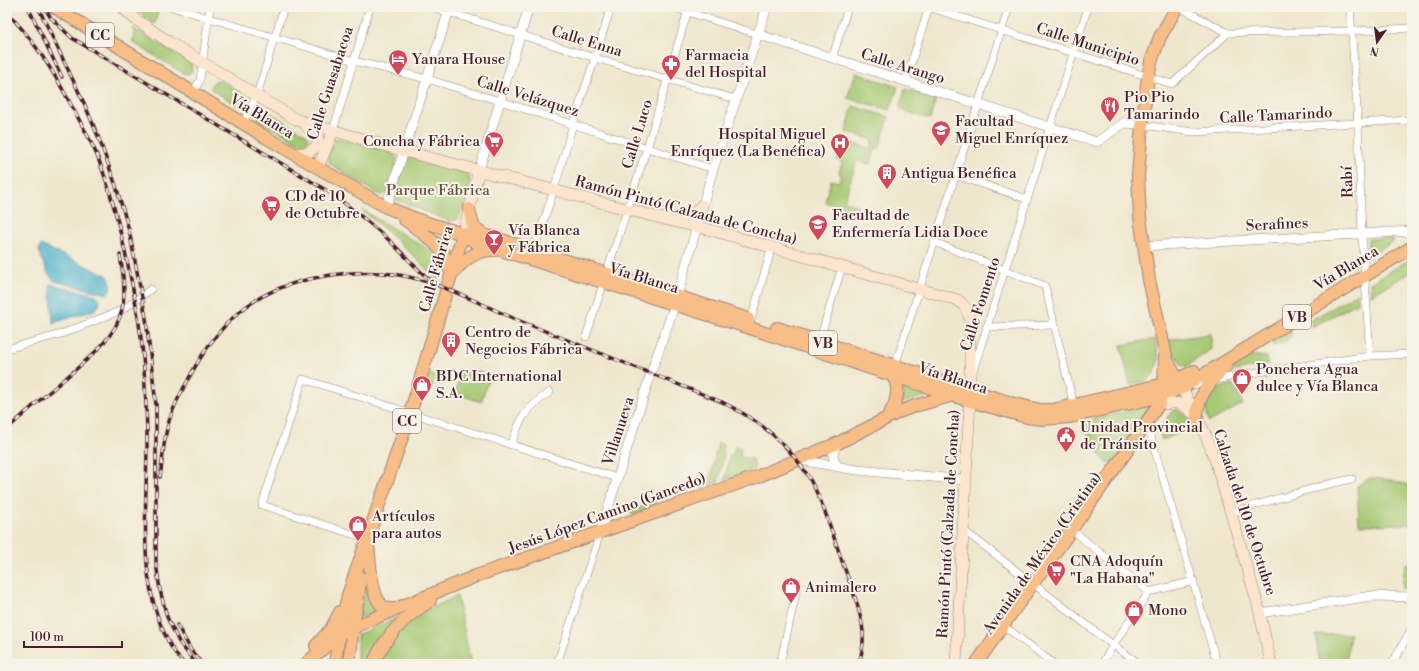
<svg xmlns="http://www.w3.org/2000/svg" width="1419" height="671" font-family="'Libre Bodoni',serif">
<rect width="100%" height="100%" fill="#f7f3e8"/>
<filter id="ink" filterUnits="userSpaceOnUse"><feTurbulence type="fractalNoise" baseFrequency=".025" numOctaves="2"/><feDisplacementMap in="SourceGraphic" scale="8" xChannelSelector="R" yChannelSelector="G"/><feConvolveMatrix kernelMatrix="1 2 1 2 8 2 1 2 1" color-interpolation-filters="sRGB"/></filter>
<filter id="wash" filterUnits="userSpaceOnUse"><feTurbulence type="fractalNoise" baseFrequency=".012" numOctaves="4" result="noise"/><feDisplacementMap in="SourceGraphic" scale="16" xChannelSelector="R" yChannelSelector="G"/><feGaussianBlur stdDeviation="0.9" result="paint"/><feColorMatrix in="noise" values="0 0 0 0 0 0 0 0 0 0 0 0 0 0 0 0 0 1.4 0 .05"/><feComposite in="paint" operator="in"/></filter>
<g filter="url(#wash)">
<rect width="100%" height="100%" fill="#efe7cd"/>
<g fill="#a6c973" stroke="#78744f">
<polygon points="133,7 159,7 155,24"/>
<polygon points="133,28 191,63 192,71 189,73 185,74 132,42 135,35"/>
<polygon points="856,73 898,87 890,110 847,98"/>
<polygon points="219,80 243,94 246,99 244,104 241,106 237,105 212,90 211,86 213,82"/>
<polygon points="905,89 936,99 930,119 903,111 900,106"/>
<polygon points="853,106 889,117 879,149 871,147 873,140 846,132"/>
<polygon points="260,110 264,110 306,134 308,137 308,141 303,144 300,144 258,119 257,114"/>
<polygon points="339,138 394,153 397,159 388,192 382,195 376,193 330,164 328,158 335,139"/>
<polygon points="843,140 875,150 870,164 857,160 844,201 857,206 856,212 825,202 831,180 839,182 841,174 839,173 842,162 837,160"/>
<path d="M 408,156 L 465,172 C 467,174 468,174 469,177 C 471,185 462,215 456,220 L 450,221 L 396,200 L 395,197 L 405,160 Z"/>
<path d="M 362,210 L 431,251 C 441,260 440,268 439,281 L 395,238 Z"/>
<polygon points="426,232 454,242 451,256"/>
<polygon points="1392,238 1394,241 1368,256 1368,239"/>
<polygon points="1412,258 1412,272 1371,295 1370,283"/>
<polygon points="1357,293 1357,303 1312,327 1311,320"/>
<path d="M 1290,331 L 1292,333 C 1290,340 1280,345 1273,346 L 1272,343 L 1273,341 Z"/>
<polygon points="1211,334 1211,349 1186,367 1181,364 1167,340"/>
<polygon points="1155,339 1159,359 1153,375 1147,381 1130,385 1121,345"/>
<polygon points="1250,355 1267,357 1268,364 1235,371 1233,371 1233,367"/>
<polygon points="462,370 475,373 476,371 490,375 481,402 455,393"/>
<polygon points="430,374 444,379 443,384 437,383 432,386 426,384"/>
<path d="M 1232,384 L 1243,404 L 1209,422 C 1201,402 1213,389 1232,384 Z"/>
<polygon points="903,386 931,395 901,403 903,394"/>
<path d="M 1151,405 L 1113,461 C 1111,462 1109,463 1107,462 C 1100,459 1088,433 1084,426 L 1086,421 Z"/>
<polygon points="1176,409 1189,418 1195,427 1162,440 1159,430 1172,411"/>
<polygon points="718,443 724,445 722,453 724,454 718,482 701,489 699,485 710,481"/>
<polygon points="735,447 741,448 740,457 752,459 755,468 725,480 730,455 733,455"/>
<polygon points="1370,478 1391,480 1412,486 1412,522 1408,524 1360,525 1359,523 1357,486"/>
<polygon points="656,501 653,507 633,515 629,512"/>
<polygon points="1405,565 1412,565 1412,590 1402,589"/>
<polygon points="368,574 383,610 359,618"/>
<polygon points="457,596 471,664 379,664 399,632 425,611"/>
<polygon points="405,614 369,664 357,664 357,635"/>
<polygon points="1350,634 1346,662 1319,662 1316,635"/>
</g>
<g fill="#4db3cb" stroke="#4c697b">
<path d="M 41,245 L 108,276 C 112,283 112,288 107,294 L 54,281 C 47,274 41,259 39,249 Z"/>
<polygon points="50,284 96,295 100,300 99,306 95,310 53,323"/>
</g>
</g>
<g filter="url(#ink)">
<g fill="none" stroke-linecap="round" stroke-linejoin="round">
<defs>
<g id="minor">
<polyline points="172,7 354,61 427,79 500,101 713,169"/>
<polyline points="432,7 595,58 735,99"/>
<polyline points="672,7 757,34"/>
<polyline points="928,7 1172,84 1228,33"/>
<polyline points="1179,7 1228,33 1352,31 1412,28"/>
<polyline points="1350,7 1358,124 1362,234 1370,356"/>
<polyline points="832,59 848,7"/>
<polyline points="906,80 929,7"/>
<polyline points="193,93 200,80 210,7"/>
<polyline points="243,123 257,95 284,7"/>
<polyline points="1123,124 1142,125 1194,132 1412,120"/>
<polyline points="333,131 370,7"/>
<polyline points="955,175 1027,199"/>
<polyline points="934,242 1045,286 1074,406"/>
<polyline points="534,250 554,190 573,124 595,58 611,7"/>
<polyline points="751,320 772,247"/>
<polyline points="986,327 1053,325"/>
<polyline points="586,337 647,148 689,7"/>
<polyline points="819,342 842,267"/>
<polyline points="7,349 61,334 122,310 151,289"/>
<polyline points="895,366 1009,7"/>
<polyline points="973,371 1088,7"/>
<polyline points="1193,385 1239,375 1370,356 1412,354"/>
<polyline points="1149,430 1217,664"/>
<path d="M 511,445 C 520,418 526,408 550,392"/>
<polyline points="1252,506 1325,485 1352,479"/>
<polyline points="1231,512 1244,509"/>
<polyline points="962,529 1113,645 1140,664"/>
<polyline points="1072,530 1149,592"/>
<polyline points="368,539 262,505 303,379 617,478"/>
<polyline points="1149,592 1194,581"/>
<polyline points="1002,626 1008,629 1054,664"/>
<polyline points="557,664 600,533"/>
<polyline points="780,664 796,593"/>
<polyline points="1102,664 1113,645 1149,592"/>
<polyline points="1392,664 1412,628"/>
</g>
<g id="tertiary">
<polyline points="757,34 1097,142 1145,108"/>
<polyline points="479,170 529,7"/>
<polyline points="386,207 450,7"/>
<polyline points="1143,246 1412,231"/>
<path d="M 838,443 C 832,454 831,456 838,467"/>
<polyline points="800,460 857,470 965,480"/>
<polyline points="600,533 651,373 675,304 713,169 767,7"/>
<polyline points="1260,613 1372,596 1412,597"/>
</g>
<g id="secondary">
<path d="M 122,7 L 135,19 L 169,42 L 297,120 L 404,151 L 668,220 L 711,230 L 958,300 C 966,306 969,312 970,321 L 970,401 L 956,664"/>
<polyline points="295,154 308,153 318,145 318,135 306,126"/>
<polyline points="318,168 333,131"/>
<polyline points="677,221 689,219 702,205"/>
<polyline points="463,234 479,170"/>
<polyline points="1182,388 1206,436 1215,459 1258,605 1271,664"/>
<path d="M 1167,404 C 1177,400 1186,406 1193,413"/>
</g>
<g id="primary">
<polyline points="54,7 267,138 386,207 424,222 463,234 475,242 744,326 970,401 1027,417 1041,419 1070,417 1149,399 1182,388 1412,247"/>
<polyline points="1177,7 1160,37 1151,62 1148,77 1142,125 1138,176 1140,217 1149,280 1167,360 1181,386"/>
<polyline points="469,209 473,226 483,234"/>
<path d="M 404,219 C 425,235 446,246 451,274"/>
<polyline points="463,234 476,233 492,237 748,319"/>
<path d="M 453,273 C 464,259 477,249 495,250"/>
<polyline points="777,328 1011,403 1040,410 1053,410 1164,384 1177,380 1194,371"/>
<path d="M 888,417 C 896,404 902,388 892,375"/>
<path d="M 1197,419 C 1196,397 1210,381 1226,366"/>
<path d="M 368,545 C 370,559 370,599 384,607 C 386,609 390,609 393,610"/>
<polyline points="316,646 331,629 340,612"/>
<polyline points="306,664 339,634 393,610 476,576 759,476 838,443 899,412 915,406 953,395"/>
<polyline points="335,664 339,634 348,595 410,414 463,234"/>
<polyline points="349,664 353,627 361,578"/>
<path d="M 373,664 C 385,637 405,616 430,601"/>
<path d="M 976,664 C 1036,577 1100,492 1159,404 L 1164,384 L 1165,357"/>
</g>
</defs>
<use href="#minor" stroke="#9c837c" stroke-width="8"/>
<use href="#tertiary" stroke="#9c837c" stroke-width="10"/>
<use href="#secondary" stroke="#9c837c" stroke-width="12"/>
<use href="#primary" stroke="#9c837c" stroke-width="14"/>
<use href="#minor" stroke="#fff" stroke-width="7"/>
<use href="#tertiary" stroke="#fff" stroke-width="9"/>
<use href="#secondary" stroke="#fce5cf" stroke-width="11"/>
<use href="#primary" stroke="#f7be88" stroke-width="12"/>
<defs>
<g id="rail">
<polyline points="28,7 62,77"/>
<polyline points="38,7 84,103 98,136 116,186 129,230 146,318 156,405 156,563 160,590 167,617 179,642 196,664"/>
<path d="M 44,7 L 51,18 L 72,38 L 334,195 C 355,212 378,228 397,248 C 409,260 419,272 433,282"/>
<path d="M 7,13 C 33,38 52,69 69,101 C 78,118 88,135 96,153 C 108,182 116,213 123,243 C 131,277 138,311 142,346 C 145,374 146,403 147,432 C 148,501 135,578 168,641 C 172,649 178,657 184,664"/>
<path d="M 7,429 C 22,416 37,402 53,389 C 76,368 115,342 122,310 C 126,292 123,273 120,255"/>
<path d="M 160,477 C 163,460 163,442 168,425 C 172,409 180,394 188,380 C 203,350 227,317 256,300 C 293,277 350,269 393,274 C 436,280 476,302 515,319 C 584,347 653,374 722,402 C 752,417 775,433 796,459 C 820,488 830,527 842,561 C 850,584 860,607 863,631 C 864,642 862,653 859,664"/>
<polyline points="177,625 191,650 202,664"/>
</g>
</defs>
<use href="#rail" stroke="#4a1f2b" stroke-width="3.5"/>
<use href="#rail" stroke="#f7f3e8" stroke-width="2" stroke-dasharray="6" stroke-linecap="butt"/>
</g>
</g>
<defs>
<symbol id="hotel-pin" viewBox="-11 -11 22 30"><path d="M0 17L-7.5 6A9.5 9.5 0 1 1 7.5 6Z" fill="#d1495b" stroke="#f7f3e8"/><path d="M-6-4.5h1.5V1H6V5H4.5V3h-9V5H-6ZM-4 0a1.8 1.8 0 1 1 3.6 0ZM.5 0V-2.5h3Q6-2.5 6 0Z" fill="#fff"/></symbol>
<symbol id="pharmacy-pin" viewBox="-11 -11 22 30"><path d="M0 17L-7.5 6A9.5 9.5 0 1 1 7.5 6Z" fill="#d1495b" stroke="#f7f3e8"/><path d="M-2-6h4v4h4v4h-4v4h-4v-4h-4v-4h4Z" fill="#fff"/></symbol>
<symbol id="restaurant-pin" viewBox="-11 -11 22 30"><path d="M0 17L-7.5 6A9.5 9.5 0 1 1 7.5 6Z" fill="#d1495b" stroke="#f7f3e8"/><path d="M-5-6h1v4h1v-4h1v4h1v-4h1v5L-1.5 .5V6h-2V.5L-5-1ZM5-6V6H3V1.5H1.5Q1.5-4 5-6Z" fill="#fff"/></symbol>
<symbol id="university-pin" viewBox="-11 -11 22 30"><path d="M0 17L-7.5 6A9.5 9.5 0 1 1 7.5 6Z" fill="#d1495b" stroke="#f7f3e8"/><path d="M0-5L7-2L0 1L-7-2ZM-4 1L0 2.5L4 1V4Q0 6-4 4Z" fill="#fff"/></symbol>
<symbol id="supermarket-pin" viewBox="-11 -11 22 30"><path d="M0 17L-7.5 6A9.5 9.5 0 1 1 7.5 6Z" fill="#d1495b" stroke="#f7f3e8"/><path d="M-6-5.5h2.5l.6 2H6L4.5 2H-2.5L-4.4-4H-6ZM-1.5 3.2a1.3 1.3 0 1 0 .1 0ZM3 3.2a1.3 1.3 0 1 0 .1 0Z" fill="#fff"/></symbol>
<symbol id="hospital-pin" viewBox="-11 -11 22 30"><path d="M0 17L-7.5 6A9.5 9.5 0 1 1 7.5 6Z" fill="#d1495b" stroke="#f7f3e8"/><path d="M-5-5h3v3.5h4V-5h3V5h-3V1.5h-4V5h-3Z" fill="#fff"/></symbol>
<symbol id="building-pin" viewBox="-11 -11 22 30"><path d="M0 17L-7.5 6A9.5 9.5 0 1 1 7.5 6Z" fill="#d1495b" stroke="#f7f3e8"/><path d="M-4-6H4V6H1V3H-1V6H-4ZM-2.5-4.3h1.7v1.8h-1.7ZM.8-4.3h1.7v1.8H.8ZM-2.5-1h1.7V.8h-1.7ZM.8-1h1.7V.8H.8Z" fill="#fff"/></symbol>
<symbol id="bar-pin" viewBox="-11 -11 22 30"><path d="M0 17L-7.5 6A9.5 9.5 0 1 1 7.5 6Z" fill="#d1495b" stroke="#f7f3e8"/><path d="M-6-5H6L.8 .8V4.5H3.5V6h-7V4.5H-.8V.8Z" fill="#fff"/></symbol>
<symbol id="shop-pin" viewBox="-11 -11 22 30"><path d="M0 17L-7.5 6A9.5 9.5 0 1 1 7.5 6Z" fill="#d1495b" stroke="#f7f3e8"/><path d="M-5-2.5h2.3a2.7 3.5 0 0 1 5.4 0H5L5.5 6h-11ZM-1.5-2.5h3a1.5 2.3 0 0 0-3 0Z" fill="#fff"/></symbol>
<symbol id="civic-pin" viewBox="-11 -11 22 30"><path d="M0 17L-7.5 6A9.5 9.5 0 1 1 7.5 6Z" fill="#d1495b" stroke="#f7f3e8"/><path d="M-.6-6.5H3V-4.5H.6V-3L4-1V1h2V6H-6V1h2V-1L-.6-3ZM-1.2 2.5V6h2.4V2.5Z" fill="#fff"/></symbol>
</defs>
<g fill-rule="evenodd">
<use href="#hotel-pin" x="387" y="48" width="22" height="30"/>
<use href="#pharmacy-pin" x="660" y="53" width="22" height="30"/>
<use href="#restaurant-pin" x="1099" y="95" width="22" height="30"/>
<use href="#university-pin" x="930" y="119" width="22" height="30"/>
<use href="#supermarket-pin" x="483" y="130" width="22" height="30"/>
<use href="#hospital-pin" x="829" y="132" width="22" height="30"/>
<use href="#building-pin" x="876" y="162" width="22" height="30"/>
<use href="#supermarket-pin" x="260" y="194" width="22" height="30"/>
<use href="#university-pin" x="807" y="213" width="22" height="30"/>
<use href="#bar-pin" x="483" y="228" width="22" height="30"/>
<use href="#building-pin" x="440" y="330" width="22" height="30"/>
<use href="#shop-pin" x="1231" y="367" width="22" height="30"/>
<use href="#shop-pin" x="411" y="374" width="22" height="30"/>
<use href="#civic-pin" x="1055" y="425" width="22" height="30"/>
<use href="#shop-pin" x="347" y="514" width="22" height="30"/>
<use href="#supermarket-pin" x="1045" y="559" width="22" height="30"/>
<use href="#shop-pin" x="780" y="576" width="22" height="30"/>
<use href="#shop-pin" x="1123" y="599" width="22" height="30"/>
</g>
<g text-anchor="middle" stroke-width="4" stroke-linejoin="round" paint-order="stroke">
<g fill="#f7f3e8" stroke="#7e5f64" stroke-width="1">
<rect x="86" y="23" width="28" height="24" rx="3"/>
<rect x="1283" y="305" width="28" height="24" rx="3"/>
<rect x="809" y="331" width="28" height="24" rx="3"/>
<rect x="393" y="409" width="28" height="24" rx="3"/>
</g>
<g font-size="14" font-weight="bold" fill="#4a1f2b">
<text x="100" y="40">CC</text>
<text x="1297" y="322">VB</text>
<text x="823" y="348">VB</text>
<text x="407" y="426">CC</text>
</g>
<g font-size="15" fill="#4a1f2b" stroke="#f7f3e8">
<text transform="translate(587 41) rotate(17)" y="5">Calle Enna</text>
<text transform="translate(1088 44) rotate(18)" y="5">Calle Municipio</text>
<text transform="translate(903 66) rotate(17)" y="5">Calle Arango</text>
<text transform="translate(330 83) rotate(-72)" y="5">Calle Guasabacoa</text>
<text transform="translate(528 96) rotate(17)" y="5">Calle Velázquez</text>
<text transform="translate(1276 115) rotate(-3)" y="5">Calle Tamarindo</text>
<text transform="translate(262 116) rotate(31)" y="5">Vía Blanca</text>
<text transform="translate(637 134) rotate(-73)" y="5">Calle Luco</text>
<text transform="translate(1347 182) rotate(-92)" y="5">Rabí</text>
<text transform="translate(686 210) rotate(15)" y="5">Ramón Pintó (Calzada de Concha)</text>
<text transform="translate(1277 224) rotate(-3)" y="5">Serafines</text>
<text transform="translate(1346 268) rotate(-31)" y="5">Vía Blanca</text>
<text transform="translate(436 269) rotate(-74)" y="5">Calle Fábrica</text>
<text transform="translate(644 278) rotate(17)" y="5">Vía Blanca</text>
<text transform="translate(980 304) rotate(-72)" y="5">Calle Fomento</text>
<text transform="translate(953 378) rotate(18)" y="5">Vía Blanca</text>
<text transform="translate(618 431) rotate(-72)" y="5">Villanueva</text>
<text transform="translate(1245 512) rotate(72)" y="5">Calzada del 10 de Octubre</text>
<text transform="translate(607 513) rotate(-20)" y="5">Jesús López Camino (Gancedo)</text>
<text transform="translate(948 524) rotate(-87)" y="5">Ramón Pintó (Calzada de Concha)</text>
<text transform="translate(1042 553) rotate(-55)" y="5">Avenida de México (Cristina)</text>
</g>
<g font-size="15" fill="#4a1f2b" stroke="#f7f3e8" text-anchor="start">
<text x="685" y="60">Farmacia<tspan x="685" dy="17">del Hospital</tspan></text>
<text x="412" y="64">Yanara House</text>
<text x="1124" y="102">Pio Pio<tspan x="1124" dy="17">Tamarindo</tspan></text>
<text x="955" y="126">Facultad<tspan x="955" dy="17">Miguel Enríquez</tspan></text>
<text x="826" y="139" text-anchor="end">Hospital Miguel<tspan x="826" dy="17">Enríquez (La Benéfica)</tspan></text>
<text x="480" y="146" text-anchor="end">Concha y Fábrica</text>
<text x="901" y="178">Antigua Benéfica</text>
<text x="285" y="201">CD de 10<tspan x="285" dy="17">de Octubre</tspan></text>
<text x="832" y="220">Facultad de<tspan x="832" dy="17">Enfermería Lidia Doce</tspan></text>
<text x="508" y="235">Vía Blanca<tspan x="508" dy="17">y Fábrica</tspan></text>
<text x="465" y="337">Centro de<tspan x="465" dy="17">Negocios Fábrica</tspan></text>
<text x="1256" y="374">Ponchera Agua<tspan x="1256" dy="17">dulce y Vía Blanca</tspan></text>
<text x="436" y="381">BDC International<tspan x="436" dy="17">S.A.</tspan></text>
<text x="1080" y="432">Unidad Provincial<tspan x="1080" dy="17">de Tránsito</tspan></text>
<text x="372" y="521">Artículos<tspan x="372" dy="17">para autos</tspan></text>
<text x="1070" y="566">CNA Adoquín<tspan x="1070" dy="17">"La Habana"</tspan></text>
<text x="805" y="592">Animalero</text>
<text x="1148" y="615">Mono</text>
</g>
<g font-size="15" fill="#665241" stroke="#f7f3e8">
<text x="438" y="195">Parque Fábrica</text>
</g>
</g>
<rect width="1419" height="671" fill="none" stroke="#f7f3e8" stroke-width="24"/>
<g transform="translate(1377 42) rotate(194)" stroke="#f7f3e8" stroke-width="3" paint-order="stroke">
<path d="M0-3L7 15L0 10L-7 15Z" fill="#4a1f2b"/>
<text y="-6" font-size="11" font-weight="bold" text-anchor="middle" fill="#4a1f2b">N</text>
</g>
<path d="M24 641v6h98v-6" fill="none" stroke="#4a1f2b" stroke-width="2"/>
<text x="30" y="641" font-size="12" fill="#4a1f2b" stroke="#f7f3e8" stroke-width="3" paint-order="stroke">100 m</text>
</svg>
